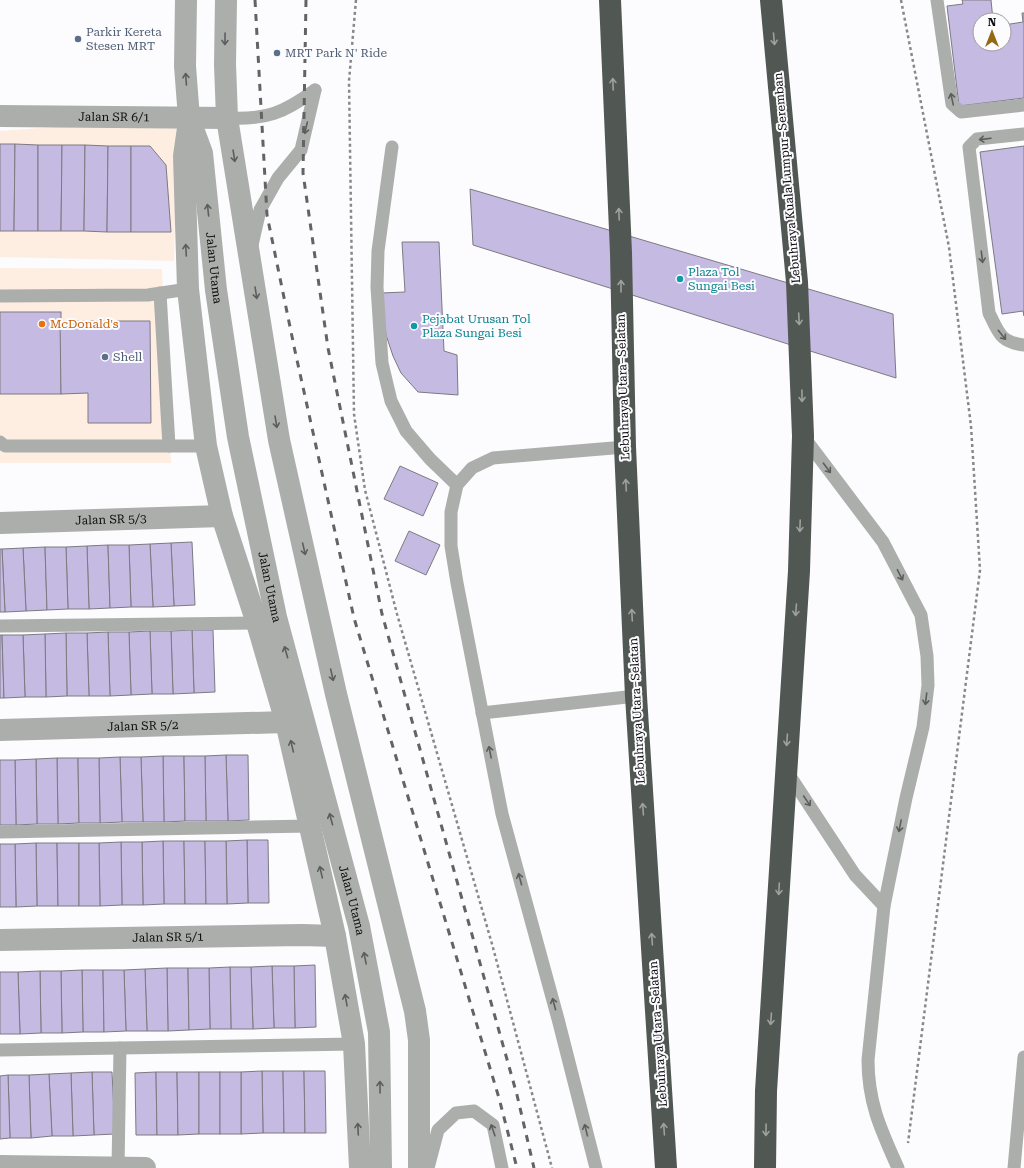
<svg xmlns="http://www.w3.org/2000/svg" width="1024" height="1168" font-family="'Roboto Serif',serif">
<rect width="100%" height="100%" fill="#fcfbfe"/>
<g fill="#feeee2">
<polygon points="177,118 174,261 0,257 0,131"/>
<polygon points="0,268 162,269 171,463 0,463"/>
</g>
<g fill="#c5bae2" stroke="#7c7a81">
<polygon points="962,0 991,0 993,20 980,20 980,44 1004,44 1004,25 1023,22 1022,13 1024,13 1024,98 959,106 947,6 963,4"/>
<polygon points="0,144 15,144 14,231 0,231"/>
<polygon points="15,144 38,145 38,231 14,231"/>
<polygon points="38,145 62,145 61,231 38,231"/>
<polygon points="62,145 85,145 84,231 61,231"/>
<polygon points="85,145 108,146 107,232 84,231"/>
<polygon points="108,146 131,146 131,232 107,232"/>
<polygon points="131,146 150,146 166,165 171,232 131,232"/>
<polygon points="1024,146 1024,316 1023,311 1002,314 980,152"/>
<polygon points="470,189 893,314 896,378 473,245"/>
<polygon points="402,242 439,242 444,351 457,355 458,395 418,392 401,373 393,356 386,335 381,293 405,292"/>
<rect x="0" y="312" width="61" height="82"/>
<polygon points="60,321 150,321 151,423 88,423 88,393 61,394"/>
<polygon points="400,466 438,483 423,516 384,499"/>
<polygon points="409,531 440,545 426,575 395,561"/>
<polygon points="192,542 195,605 174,606 171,543"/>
<polygon points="171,543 174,606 153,607 150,544"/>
<polygon points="150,544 153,607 131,607 129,545"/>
<polygon points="108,545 110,608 89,609 87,546"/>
<polygon points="108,545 129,545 131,607 110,608"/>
<polygon points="87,546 89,609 68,609 66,547"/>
<polygon points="45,547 47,610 26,611 23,548"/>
<polygon points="45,547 66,547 68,609 47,610"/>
<polygon points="23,548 26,611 5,612 2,549"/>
<polygon points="0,549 2,549 5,612 0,612"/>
<polygon points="192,630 213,630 215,692 194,693"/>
<polygon points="192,630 194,693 173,694 171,631"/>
<polygon points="150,631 171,631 173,694 152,694"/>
<polygon points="150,631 152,694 131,695 129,632"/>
<polygon points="108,632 129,632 131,695 110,696"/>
<polygon points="108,632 110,696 89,696 87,633"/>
<polygon points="66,633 87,633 89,696 67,696"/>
<polygon points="66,633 67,696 46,697 45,634"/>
<polygon points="45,634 46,697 25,697 23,635"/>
<polygon points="0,635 2,635 4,698 0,698"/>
<polygon points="2,635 23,635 25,697 4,698"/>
<polygon points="226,755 248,755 249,820 228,821"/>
<polygon points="226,755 228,821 206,821 205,756"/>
<polygon points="163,756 184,756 185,821 164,822"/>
<polygon points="163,756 164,822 143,822 141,757"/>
<polygon points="184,756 205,756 206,821 185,821"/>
<polygon points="120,757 141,757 143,822 122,822"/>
<polygon points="120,757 122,822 100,823 99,758"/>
<polygon points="57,758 78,758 79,823 58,824"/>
<polygon points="57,758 58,824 37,824 36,759"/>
<polygon points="78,758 99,758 100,823 79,823"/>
<polygon points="36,759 37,824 16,825 15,760"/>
<polygon points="0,760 15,760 16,825 0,825"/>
<polygon points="247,840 268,840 269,903 248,903"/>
<polygon points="247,840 248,903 227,904 226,841"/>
<polygon points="163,841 184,841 185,904 164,904"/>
<polygon points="163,841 164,904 143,905 142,842"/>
<polygon points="184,841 205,841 206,904 185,904"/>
<polygon points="205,841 226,841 227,904 206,904"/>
<polygon points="121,842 142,842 143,905 122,905"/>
<polygon points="121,842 122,905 100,906 99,843"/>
<polygon points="36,843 57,843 58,906 37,906"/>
<polygon points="36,843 37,906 16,907 15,844"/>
<polygon points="57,843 79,843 79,906 58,906"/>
<polygon points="79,843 99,843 100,906 79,906"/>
<polygon points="0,844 15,844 16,907 0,907"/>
<polygon points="315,965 316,1027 295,1028 294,966"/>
<polygon points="272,966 294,966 295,1028 274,1028"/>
<polygon points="272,966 274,1028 253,1029 251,967"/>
<polygon points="230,967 251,967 253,1029 231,1029"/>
<polygon points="230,967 231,1029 210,1029 209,968"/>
<polygon points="167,968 188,968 189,1030 168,1031"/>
<polygon points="167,968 168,1031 147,1031 145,969"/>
<polygon points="188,968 209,968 210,1029 189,1030"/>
<polygon points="145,969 147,1031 126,1031 124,970"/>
<polygon points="82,970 103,970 104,1032 83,1032"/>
<polygon points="82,970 83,1032 62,1033 61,971"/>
<polygon points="103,970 124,970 126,1031 104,1032"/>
<polygon points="40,971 61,971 62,1033 41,1033"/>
<polygon points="40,971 41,1033 20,1034 18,972"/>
<polygon points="0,972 18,972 20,1034 0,1034"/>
<polygon points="262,1071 283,1071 284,1133 263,1133"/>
<polygon points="262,1071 263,1133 241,1134 241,1072"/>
<polygon points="283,1071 304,1071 305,1133 284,1133"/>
<polygon points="304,1071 325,1071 326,1133 305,1133"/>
<polygon points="92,1072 112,1072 115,1134 94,1135"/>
<polygon points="92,1072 94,1135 73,1136 71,1073"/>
<polygon points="156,1072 157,1135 136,1135 135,1073"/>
<polygon points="156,1072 177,1072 178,1135 157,1135"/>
<polygon points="177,1072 199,1072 199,1134 178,1135"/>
<rect x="199" y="1072" width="21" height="62"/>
<rect x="220" y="1072" width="21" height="62"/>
<polygon points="71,1073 73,1136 52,1136 49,1074"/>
<polygon points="49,1074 52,1136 31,1138 29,1075"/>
<polygon points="8,1075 29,1075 31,1138 10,1138"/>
<polygon points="8,1075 10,1138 0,1139 0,1076"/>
</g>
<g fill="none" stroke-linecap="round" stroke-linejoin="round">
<g stroke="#88878a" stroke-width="2.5" stroke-dasharray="3 3" stroke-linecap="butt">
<polyline points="356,0 349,81 354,414 365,490 397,614 492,944 552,1168"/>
<polyline points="901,0 949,247 971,426 980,570 908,1143"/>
</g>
<g stroke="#abaeab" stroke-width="13">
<polyline points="937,0 952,104 961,112 1024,105"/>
<path d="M 227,118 C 266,120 284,113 315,90"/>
<path d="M 1024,134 L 977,139 L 969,147 L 989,313 C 999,333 1000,342 1024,345"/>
<polyline points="392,147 378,251 377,287 382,363 391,401 406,431 430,459 457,485"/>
<polyline points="252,245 260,210 278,178 301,150 315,90"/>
<polyline points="160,293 169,446"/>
<polyline points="0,296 148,295 188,289"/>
<path d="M 803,436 L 883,542 L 921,615 L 927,656 L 928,685 L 923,727 L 906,798 L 884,906 L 868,1060 C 868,1103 881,1130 898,1168"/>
<polyline points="0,442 5,446 206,446"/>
<polyline points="0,626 257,623"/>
<polyline points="482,713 636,696"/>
<polyline points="786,770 855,875 884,906"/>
<polyline points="0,832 310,826"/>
<polyline points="0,1050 354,1044"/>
<polyline points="118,1168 120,1048"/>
<polyline points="428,1168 438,1130 456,1113 474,1111 493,1125 502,1168"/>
<polyline points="596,1168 558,1019 502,814 457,583 451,546 451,512 457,485 472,468 493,458 625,447"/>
<polyline points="1014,1168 1024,1057"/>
</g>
<g stroke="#abaeab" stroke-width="22">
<path id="s1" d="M 0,116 L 227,118"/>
<path id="s2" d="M 0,523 L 222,516"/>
<path id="s3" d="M 0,730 L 286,722"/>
<path id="s4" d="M 0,940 L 302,935 L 335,936"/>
<polyline points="0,1166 145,1168"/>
</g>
<g stroke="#abaeab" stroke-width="22">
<path id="s5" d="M 186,0 L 185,66 L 189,118 L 202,153 L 216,290 L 238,437 L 276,617 L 359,926 L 379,1032 L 381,1168"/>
<polyline points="226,0 225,64 227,118 279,440 336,694 415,1011 419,1040 419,1168"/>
<polyline points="189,121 184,156 188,289 206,446 222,516 257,623 286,722 335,936 354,1044 360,1168"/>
</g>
<g stroke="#515752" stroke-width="22">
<polyline points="610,0 621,253 625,447 636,696 666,1168"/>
<polyline points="765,1168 766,1091 799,571 803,436 797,282 771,0"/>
</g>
<g stroke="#636265" stroke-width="3" stroke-dasharray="7 7" stroke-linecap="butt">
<polyline points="255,0 267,215 295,351 354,618 499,1098 517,1168"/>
<polyline points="306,0 303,173 328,348 382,614 517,1095 534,1168"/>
</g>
</g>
<defs><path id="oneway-shaft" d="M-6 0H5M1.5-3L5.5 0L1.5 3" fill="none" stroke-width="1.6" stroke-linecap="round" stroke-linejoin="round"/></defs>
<g stroke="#5c5e5e">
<use href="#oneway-shaft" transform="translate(225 39) rotate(91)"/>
<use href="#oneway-shaft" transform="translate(186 79) rotate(-94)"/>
<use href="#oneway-shaft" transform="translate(952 99) rotate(-102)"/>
<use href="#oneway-shaft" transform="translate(306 128) rotate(103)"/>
<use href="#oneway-shaft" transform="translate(985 139) rotate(173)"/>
<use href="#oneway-shaft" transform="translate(234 156) rotate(81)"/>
<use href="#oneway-shaft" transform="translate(208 210) rotate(-96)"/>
<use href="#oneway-shaft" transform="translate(186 250) rotate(-93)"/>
<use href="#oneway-shaft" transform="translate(982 257) rotate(83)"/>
<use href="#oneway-shaft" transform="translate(256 293) rotate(81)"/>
<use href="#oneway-shaft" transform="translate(1002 335) rotate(51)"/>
<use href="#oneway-shaft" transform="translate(276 422) rotate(81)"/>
<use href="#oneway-shaft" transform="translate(827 468) rotate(53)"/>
<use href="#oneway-shaft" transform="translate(304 549) rotate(77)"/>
<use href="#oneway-shaft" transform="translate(900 575) rotate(63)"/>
<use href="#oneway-shaft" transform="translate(286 652) rotate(-106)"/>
<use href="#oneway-shaft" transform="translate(332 675) rotate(77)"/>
<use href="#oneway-shaft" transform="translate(926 699) rotate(97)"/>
<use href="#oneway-shaft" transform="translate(292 746) rotate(-103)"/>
<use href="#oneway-shaft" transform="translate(490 752) rotate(-101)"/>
<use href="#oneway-shaft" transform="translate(807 801) rotate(56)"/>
<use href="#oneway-shaft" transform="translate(331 819) rotate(-105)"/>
<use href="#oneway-shaft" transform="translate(900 826) rotate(101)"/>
<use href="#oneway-shaft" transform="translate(321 872) rotate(-103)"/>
<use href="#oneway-shaft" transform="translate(520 879) rotate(-105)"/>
<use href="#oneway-shaft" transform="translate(365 958) rotate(-101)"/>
<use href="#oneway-shaft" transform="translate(346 1000) rotate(-100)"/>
<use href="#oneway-shaft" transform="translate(554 1004) rotate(-105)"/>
<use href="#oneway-shaft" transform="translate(380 1087) rotate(-91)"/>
<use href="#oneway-shaft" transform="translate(358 1129) rotate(-93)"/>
<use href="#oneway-shaft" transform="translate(493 1130) rotate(-109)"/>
<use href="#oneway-shaft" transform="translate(586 1130) rotate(-104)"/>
</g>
<g stroke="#9ea19f">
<use href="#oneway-shaft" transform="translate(774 39) rotate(85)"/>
<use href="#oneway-shaft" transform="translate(613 84) rotate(-92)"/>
<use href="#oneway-shaft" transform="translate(619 214) rotate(-92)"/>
<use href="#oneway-shaft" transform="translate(621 286) rotate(-90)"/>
<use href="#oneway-shaft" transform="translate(799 319) rotate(87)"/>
<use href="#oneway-shaft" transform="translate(802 396) rotate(89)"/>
<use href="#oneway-shaft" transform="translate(626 485) rotate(-93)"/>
<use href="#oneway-shaft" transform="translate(800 526) rotate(92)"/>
<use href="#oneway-shaft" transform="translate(796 610) rotate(94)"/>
<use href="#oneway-shaft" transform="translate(632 615) rotate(-93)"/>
<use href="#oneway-shaft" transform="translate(787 740) rotate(94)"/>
<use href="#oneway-shaft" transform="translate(643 809) rotate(-94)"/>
<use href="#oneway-shaft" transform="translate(779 889) rotate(93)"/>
<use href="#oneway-shaft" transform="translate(652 939) rotate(-94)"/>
<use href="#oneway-shaft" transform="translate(771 1019) rotate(94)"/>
<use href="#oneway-shaft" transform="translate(664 1129) rotate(-94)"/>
<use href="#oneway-shaft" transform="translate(766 1130) rotate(91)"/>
</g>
<g fill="#5c6f8a" stroke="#fcfbfe" stroke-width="1.5">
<circle cx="78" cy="39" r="4"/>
<circle cx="277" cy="53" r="4"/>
<circle cx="105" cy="357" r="4"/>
</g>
<g fill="#0f9aa8" stroke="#fcfbfe" stroke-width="1.5">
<circle cx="680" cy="279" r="4"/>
<circle cx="414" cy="326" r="4"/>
</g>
<circle fill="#e8710a" stroke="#fcfbfe" stroke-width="1.5" cx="42" cy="324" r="4"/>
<g text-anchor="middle" stroke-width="4" stroke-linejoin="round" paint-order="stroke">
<g font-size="12" fill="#4e5e75" stroke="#fcfbfe" text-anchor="start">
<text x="86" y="36">Parkir Kereta<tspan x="86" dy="14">Stesen MRT</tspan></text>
<text x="285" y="57">MRT Park N' Ride</text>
<text x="113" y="361">Shell</text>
</g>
<g font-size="12" fill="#0e0d10" stroke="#fcfbfe">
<text dy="4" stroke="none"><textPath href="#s1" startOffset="114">Jalan SR 6/1</textPath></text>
<text transform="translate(787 178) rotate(-95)" y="4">Lebuhraya Kuala Lumpur–Seremban</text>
<text dy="4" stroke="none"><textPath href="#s5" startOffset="271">Jalan Utama</textPath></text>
<text transform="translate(623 387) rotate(-92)" y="4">Lebuhraya Utara–Selatan</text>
<text dy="4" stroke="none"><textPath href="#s2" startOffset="111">Jalan SR 5/3</textPath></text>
<text dy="4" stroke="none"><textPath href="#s5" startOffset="595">Jalan Utama</textPath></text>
<text transform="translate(637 711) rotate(-93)" y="4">Lebuhraya Utara–Selatan</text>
<text dy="4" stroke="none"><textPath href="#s3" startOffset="143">Jalan SR 5/2</textPath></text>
<text dy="4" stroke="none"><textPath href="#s5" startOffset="919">Jalan Utama</textPath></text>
<text dy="4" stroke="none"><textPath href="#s4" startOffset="168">Jalan SR 5/1</textPath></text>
<text transform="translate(658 1034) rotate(-94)" y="4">Lebuhraya Utara–Selatan</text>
</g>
<g font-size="12" fill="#0d838f" stroke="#fcfbfe" text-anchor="start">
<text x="688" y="276">Plaza Tol<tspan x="688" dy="14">Sungai Besi</tspan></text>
<text x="422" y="323">Pejabat Urusan Tol<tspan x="422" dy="14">Plaza Sungai Besi</tspan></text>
</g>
<g font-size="12" fill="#c56008" stroke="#fcfbfe" text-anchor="start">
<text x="50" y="328">McDonald's</text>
</g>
</g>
<g transform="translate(992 32)"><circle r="19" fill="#fcfbfe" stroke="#9d9c9f"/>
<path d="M0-3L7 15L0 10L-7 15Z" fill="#946914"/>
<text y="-6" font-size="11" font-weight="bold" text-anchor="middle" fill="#0e0d10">N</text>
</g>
</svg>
